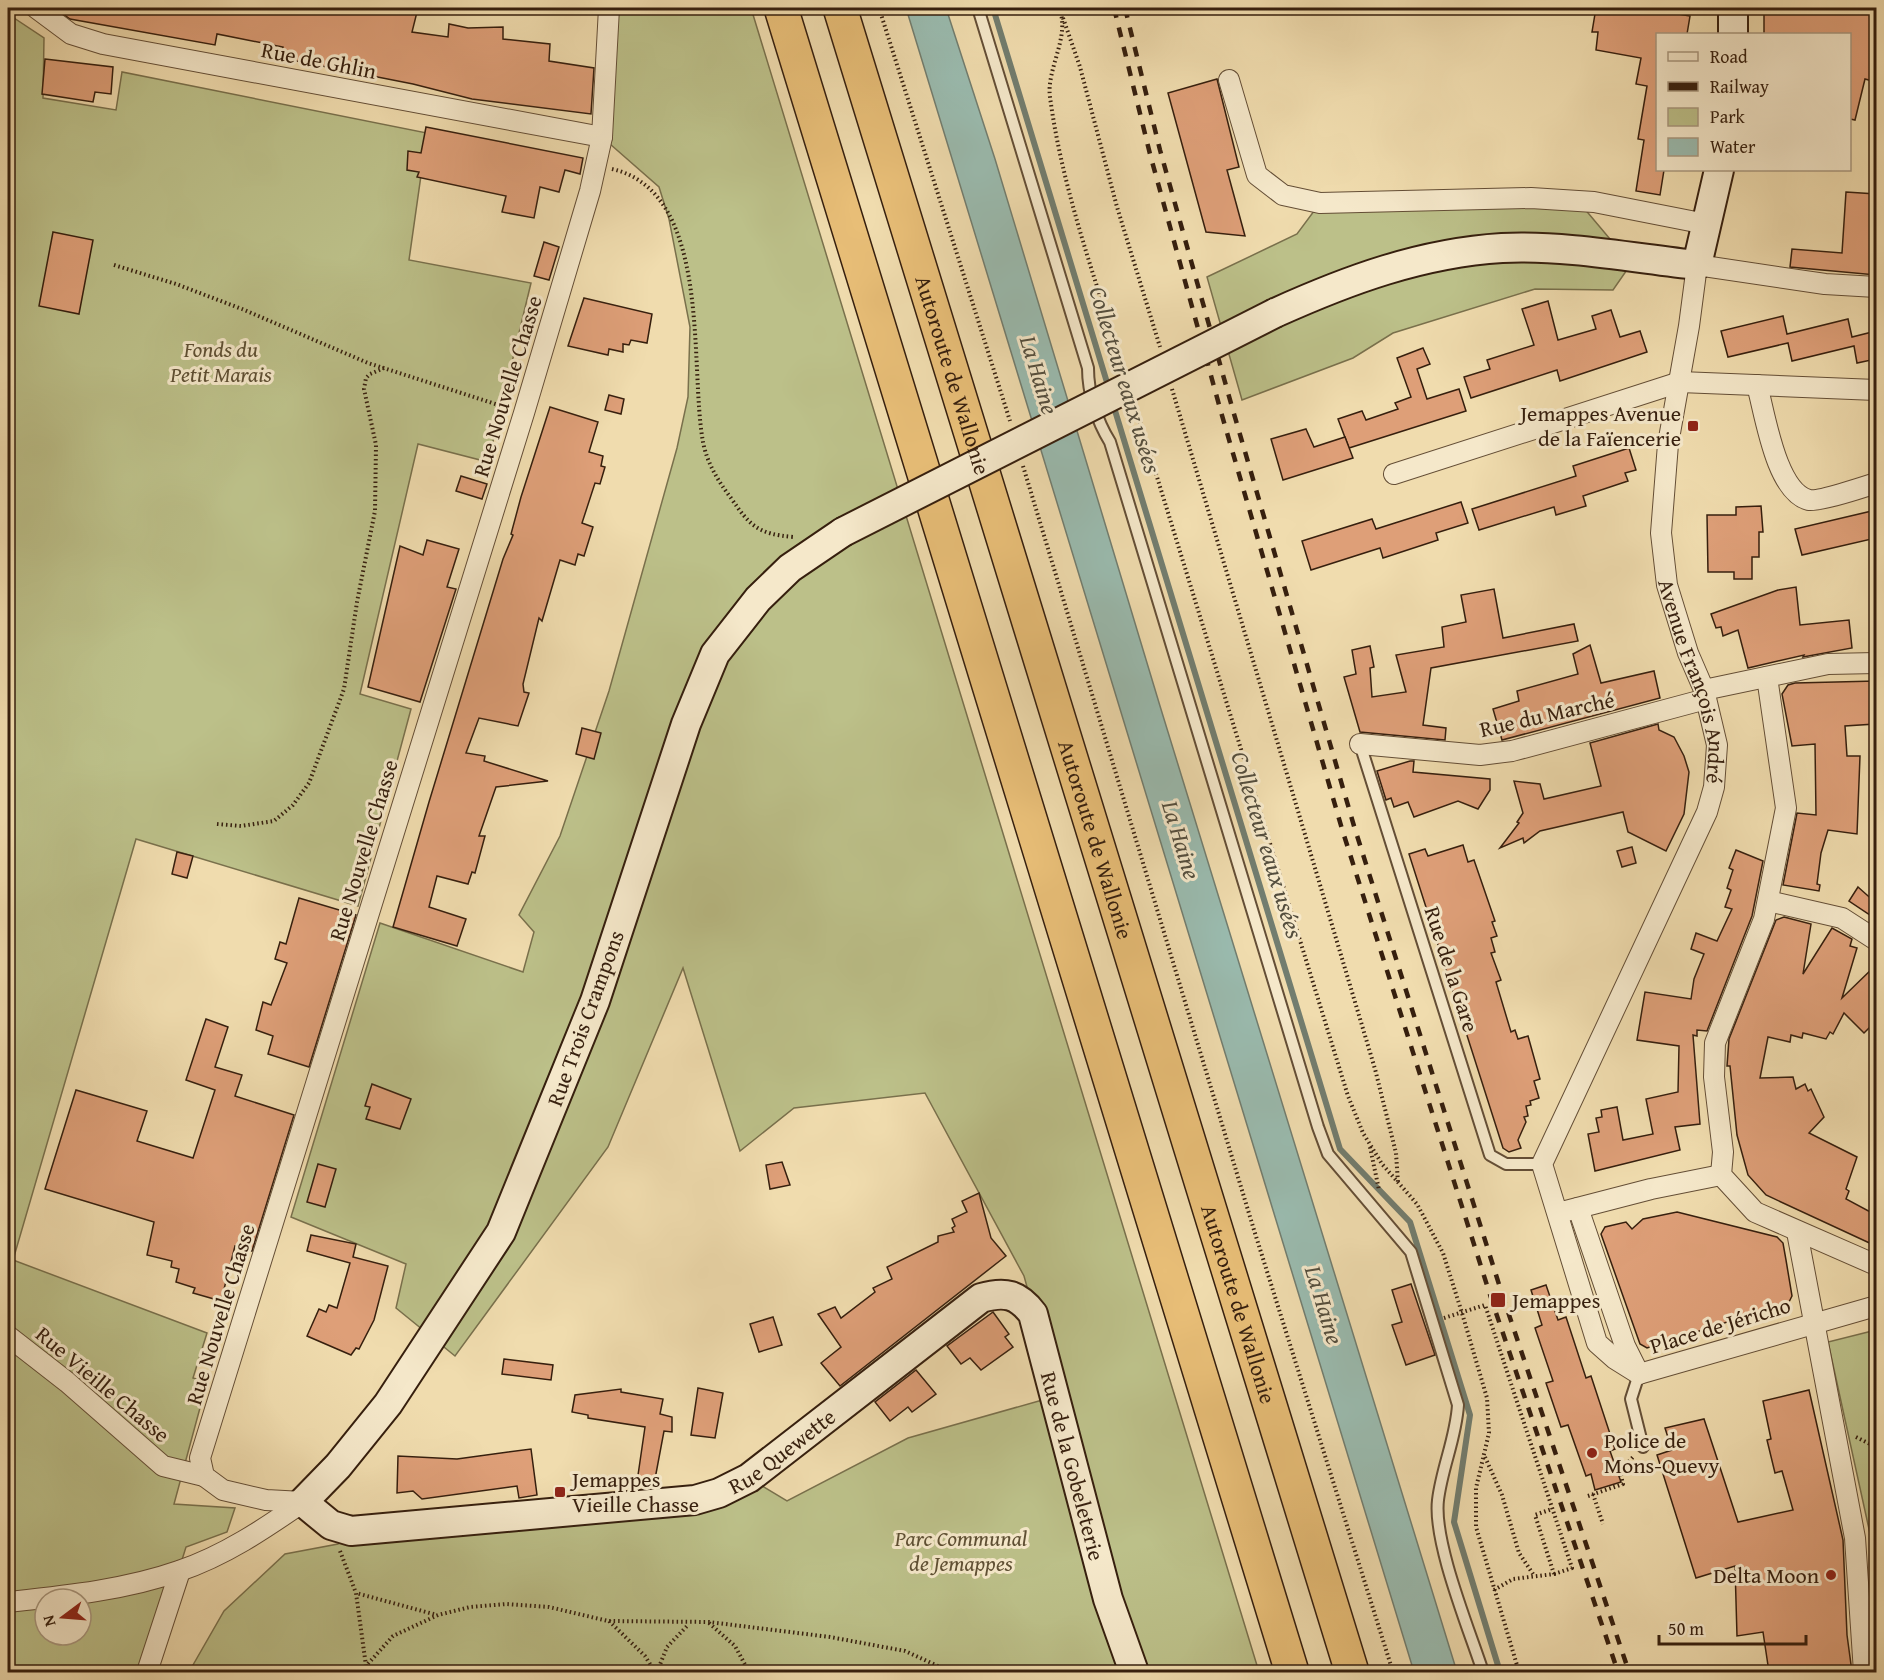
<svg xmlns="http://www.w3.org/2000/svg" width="1884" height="1680" font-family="'Gentium Book Plus',serif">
<rect width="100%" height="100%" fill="#f0dcae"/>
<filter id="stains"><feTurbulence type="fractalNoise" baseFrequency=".00333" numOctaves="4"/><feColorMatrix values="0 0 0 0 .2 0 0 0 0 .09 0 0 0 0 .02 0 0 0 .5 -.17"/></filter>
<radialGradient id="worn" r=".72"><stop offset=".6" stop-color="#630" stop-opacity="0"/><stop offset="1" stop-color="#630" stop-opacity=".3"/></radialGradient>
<g fill="#bcc089" stroke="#79704c" stroke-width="1.5" fill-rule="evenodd">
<polygon points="609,8 751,8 1259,1672 1134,1672 1024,1276 925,1093 794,1108 740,1151 683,968 608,1147 455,1356 396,1308 406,1264 291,1217 380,923 523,972 534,932 519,915 560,836 609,691 677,448 688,397 690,327 669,219 659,187 602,137"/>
<path d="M 8,14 L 44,38 L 43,98 L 116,110 L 122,72 L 427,133 L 409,260 L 531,283 L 488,462 L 418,444 L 360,694 L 411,709 L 358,906 L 136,839 L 13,1260 L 207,1333 L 193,1378 L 207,1382 L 174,1504 L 235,1508 L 227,1532 L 186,1547 L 147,1672 L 8,1672 ZM 45,1599 L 81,1599 L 81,1635 L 45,1635 Z"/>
<polygon points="1578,201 1631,264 1613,290 1535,289 1393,333 1353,358 1242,400 1207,277 1297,234 1320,203"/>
<polygon points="1876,1330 1876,1561 1828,1342"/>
<polygon points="1053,1397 1129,1672 189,1672 224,1611 285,1554 338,1544 351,1531 695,1500 749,1478 787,1501 908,1438"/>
</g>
<polygon fill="#9abbaf" stroke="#727d6f" stroke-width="1.5" points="906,8 946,8 995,159 1160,706 1457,1672 1414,1672"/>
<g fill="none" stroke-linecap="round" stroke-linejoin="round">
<g stroke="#727d6f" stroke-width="6">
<polyline points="993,8 1109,389"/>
<polyline points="1113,404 1340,1149 1410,1222 1470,1415 1454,1522 1500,1672"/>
</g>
</g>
<g fill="#de9f78" stroke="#361f0e" stroke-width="1.5">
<polygon points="55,8 418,8 412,32 448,37 449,24 468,28 503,27 503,39 550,44 549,61 594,68 591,114 472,99 413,84 281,58 283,47 217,34 215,45 70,19"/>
<polygon points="1596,8 1643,8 1690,16 1687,34 1658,34 1658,170 1664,170 1660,195 1636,191 1644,140 1638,139 1647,86 1636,84 1641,58 1596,50 1598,32 1592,32"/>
<polygon points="1768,8 1876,8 1876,82 1865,79 1855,120 1850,119 1850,34 1764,34 1764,15"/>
<polygon points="45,59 113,67 111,94 95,92 93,102 42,94"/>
<polygon points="1217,79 1239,167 1227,170 1245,236 1206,232 1168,93"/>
<polygon points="426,127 583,158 580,174 565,170 559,192 540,187 534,218 502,212 506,196 417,177 419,172 407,170 408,151 421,153"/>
<polygon points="1846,192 1876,194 1876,275 1790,267 1792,249 1842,253"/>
<polygon points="53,232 93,240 79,314 39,306"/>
<polygon points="544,242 559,247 549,280 534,276"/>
<polygon points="584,298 652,314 647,343 631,340 629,345 623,344 623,352 609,349 608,355 568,346"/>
<polygon points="1548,301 1558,340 1596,329 1592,316 1611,310 1620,337 1640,331 1647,352 1560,381 1557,370 1471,398 1464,377 1490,369 1487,360 1534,345 1522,309"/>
<polygon points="1783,316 1787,334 1848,319 1852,337 1876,331 1876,359 1857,363 1854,346 1792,361 1788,343 1728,357 1721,331"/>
<polygon points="1423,348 1430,364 1417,369 1427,399 1459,389 1466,411 1349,448 1338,419 1362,411 1366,420 1398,409 1395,403 1411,397 1397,358"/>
<polygon points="609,395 624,399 621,414 605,410"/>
<polygon points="550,407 598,422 589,452 603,456 601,466 605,467 600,484 595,483 582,523 593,527 584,556 578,554 575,565 560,560 542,621 539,618 523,684 524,692 529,693 518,726 479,718 466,753 485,756 484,761 548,781 496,787 479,836 485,836 475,873 472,872 468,884 437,876 429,907 466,919 457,946 393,927 429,802 503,559 513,535 511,534 521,497"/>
<polygon points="1306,429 1314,447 1345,437 1353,458 1283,480 1271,439"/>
<polygon points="1629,448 1636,470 1625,473 1628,481 1583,496 1586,506 1556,515 1554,507 1479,530 1472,509 1576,476 1573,466"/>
<polygon points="461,476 487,484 482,499 456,491"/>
<polygon points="1461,502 1468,523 1436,533 1438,540 1383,558 1380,548 1311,570 1302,541 1372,519 1376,529"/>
<polygon points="1761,506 1763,532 1759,532 1759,557 1752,557 1752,579 1734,579 1734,572 1708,572 1707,515 1736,515 1736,507"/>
<polygon points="1876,510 1876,538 1802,555 1795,529"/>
<polygon points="427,540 459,549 447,587 456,589 420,702 368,687 400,546 423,555"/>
<polygon points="1796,587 1800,625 1849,620 1852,648 1803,657 1804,655 1748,668 1738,630 1723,636 1721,627 1716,628 1711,614 1778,590"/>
<polygon points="1494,589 1503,638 1574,624 1578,641 1431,668 1423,725 1446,728 1445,740 1360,732 1344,677 1356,674 1352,650 1370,646 1374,667 1370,668 1372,697 1406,692 1396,655 1444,647 1442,627 1466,622 1461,595"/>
<polygon points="1590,645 1601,683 1654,671 1660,698 1502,740 1493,709 1519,701 1517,691 1578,674 1573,654"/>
<polygon points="1876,681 1875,724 1845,726 1847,756 1860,756 1857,834 1828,830 1821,853 1817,884 1820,885 1819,891 1783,885 1797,813 1816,815 1815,744 1792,746 1782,694 1788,685 1795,683"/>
<polygon points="1658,724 1659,730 1674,737 1684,756 1689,772 1684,814 1666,851 1628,832 1623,812 1540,831 1524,843 1523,838 1500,848 1519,823 1517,822 1523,813 1514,781 1540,784 1544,799 1601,786 1590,743"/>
<polygon points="582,728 601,733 594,759 576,754"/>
<polygon points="1410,761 1414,761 1413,772 1490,779 1490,790 1478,809 1458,801 1414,817 1408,802 1394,807 1391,798 1386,800 1377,771"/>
<polygon points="1463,845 1468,862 1474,860 1495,921 1492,922 1497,936 1491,938 1495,952 1491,953 1501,980 1496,982 1511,1032 1515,1030 1518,1039 1528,1036 1540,1079 1534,1081 1539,1098 1530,1101 1531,1105 1526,1106 1528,1116 1524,1117 1526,1122 1518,1140 1521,1148 1509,1152 1503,1148 1409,854 1425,849 1428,856"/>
<polygon points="1632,847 1636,863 1622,867 1617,851"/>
<polygon points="1736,850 1763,861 1752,916 1707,1031 1697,1030 1697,1036 1693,1035 1700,1124 1675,1127 1680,1150 1595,1171 1588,1134 1599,1132 1596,1118 1602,1117 1601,1110 1617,1107 1623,1140 1653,1134 1646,1099 1678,1092 1679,1046 1637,1040 1645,992 1691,999 1694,979 1704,954 1691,949 1696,933 1717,941 1732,909 1725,907 1731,890 1727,888 1733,870 1729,868"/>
<polygon points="177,852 193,856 187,878 172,874"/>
<polygon points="1858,887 1876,903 1876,919 1849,901"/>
<polygon points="299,898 356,915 309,1067 268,1054 273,1036 256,1030 263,1002 271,1005 287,963 275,959 280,942 286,944"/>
<polygon points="1784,917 1811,924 1803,974 1832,928 1852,939 1850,946 1857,948 1842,998 1876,965 1876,1021 1864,1033 1844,1013 1833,1034 1830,1032 1826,1039 1803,1033 1802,1038 1791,1035 1790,1042 1768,1037 1760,1078 1793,1077 1796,1089 1805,1084 1808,1091 1811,1089 1824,1117 1809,1133 1857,1157 1846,1189 1849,1191 1846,1199 1876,1215 1876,1246 1766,1195 1748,1175 1737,1135 1730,1066 1727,1066 1729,1039 1776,920"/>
<polygon points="206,1019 228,1027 215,1067 242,1075 235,1096 294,1115 252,1251 235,1246 221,1301 193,1293 195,1288 176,1282 179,1269 171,1267 172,1261 147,1255 154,1222 45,1189 76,1090 147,1111 137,1141 193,1158 215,1090 186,1080"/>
<polygon points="372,1084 411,1099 400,1129 366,1119 370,1107 365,1106"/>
<polygon points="782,1162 790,1185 770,1189 766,1165"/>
<polygon points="318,1164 336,1169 325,1207 307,1202"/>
<polygon points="979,1193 991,1238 1006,1256 840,1386 821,1363 841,1347 818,1314 835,1307 841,1318 875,1292 873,1288 892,1279 887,1267 938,1242 938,1236 954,1232 952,1228 955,1226 952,1219 967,1212 962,1201"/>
<polygon points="1677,1212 1777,1237 1783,1243 1786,1260 1792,1296 1789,1302 1647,1348 1640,1344 1601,1234 1605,1227 1626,1222 1632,1229 1643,1219"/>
<polygon points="311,1235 356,1244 353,1257 388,1266 374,1320 359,1349 356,1348 351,1355 307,1336 319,1309 326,1312 329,1305 337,1308 350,1263 307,1251"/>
<polygon points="1411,1284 1435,1355 1406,1365 1392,1325 1402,1322 1392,1290"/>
<polygon points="1546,1285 1558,1320 1566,1317 1586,1378 1591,1376 1615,1449 1610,1451 1621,1482 1595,1490 1591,1474 1586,1476 1568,1425 1561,1427 1546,1383 1553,1381 1535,1328 1542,1325 1531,1290"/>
<polygon points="993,1312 1009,1334 1005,1337 1013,1347 981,1370 970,1358 961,1364 947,1346"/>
<polygon points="773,1317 782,1345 759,1352 750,1324"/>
<polygon points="504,1359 553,1365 551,1380 502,1374"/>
<polygon points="916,1370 936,1394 912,1412 908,1407 890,1421 875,1402"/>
<polygon points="698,1388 723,1393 715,1438 691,1435"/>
<polygon points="621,1389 621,1392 663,1399 660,1414 672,1417 672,1432 664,1431 655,1479 637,1482 645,1427 588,1418 588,1415 572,1412 575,1395"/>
<polygon points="1809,1390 1843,1540 1847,1635 1852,1672 1769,1672 1763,1632 1737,1636 1735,1566 1696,1578 1657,1455 1672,1450 1665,1428 1704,1419 1738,1522 1793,1510 1782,1471 1775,1473 1767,1440 1771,1439 1763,1401"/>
<polygon points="531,1449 537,1495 519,1498 517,1486 422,1499 413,1491 397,1493 398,1456 457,1459"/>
</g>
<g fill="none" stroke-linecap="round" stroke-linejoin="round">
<defs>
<g id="lane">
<path d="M 978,8 L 1088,368 C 1088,394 1097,421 1110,442 L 1318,1127 L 1328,1154 L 1411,1252 L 1458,1405 C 1456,1438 1442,1467 1438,1500 C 1433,1542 1469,1629 1483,1672"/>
<polyline points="1360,744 1490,1155 1506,1164 1542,1164"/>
<polyline points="1639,1374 1631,1399 1643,1447"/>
</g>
<g id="street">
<polyline points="36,8 71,34 103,44 602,137"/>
<polyline points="1229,80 1257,175 1283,195 1320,203 1531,198 1594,202 1706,224"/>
<path id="s1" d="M 1876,287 L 1825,284 L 1697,265 L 1689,326 L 1668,444 L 1661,533 L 1667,585 L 1688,653 L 1704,690 L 1717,745 L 1714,787 L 1707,812 L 1542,1164 L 1597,1343 L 1615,1359 L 1639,1374 L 1876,1306"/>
<path d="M 1757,385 C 1765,414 1776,492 1809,500 C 1818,502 1864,487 1876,483"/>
<polyline points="1394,474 1680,382 1876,390"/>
<polyline points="1767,677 1786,808 1764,919 1715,1043 1714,1077 1723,1152 1721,1175 1755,1212 1876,1265"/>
<polyline points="1704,690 1828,664 1876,663"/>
<polyline points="1360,744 1480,755 1512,751 1706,699"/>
<polyline points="1768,901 1842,918 1876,940"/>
<polyline points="1578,1208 1625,1346 1639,1374"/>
<polyline points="1566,1211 1651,1189 1721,1175"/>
<polyline points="1797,1232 1855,1538 1864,1672"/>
<polyline points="8,1336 67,1382 163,1466 204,1476"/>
<polyline points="303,1502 266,1500 223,1490 204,1476 200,1458 524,413 590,191 602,137 609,8"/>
<path d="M 8,1602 C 64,1596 125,1590 179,1571 C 224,1556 264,1529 303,1502"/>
<polyline points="147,1672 180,1571"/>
</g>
<g id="secondary">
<polyline points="1733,34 1733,8"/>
<path d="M 1275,313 C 1348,280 1421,253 1502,248 C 1567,245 1633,258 1697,265 L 1719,170"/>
<path id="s2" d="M 843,532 L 790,568 L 758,599 L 715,654 L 686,724 L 595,1001 L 501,1232 L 388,1404 L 338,1466 L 303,1502 L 331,1525 L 351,1531 L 695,1500 L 719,1493 L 749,1478 L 981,1298 C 1005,1291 1018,1294 1033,1314 L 1108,1599 L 1134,1672"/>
</g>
<g id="highway">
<polyline points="781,8 1292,1672"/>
<path id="s3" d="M 840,8 L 1352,1672"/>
</g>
</defs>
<use href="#lane" stroke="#644e36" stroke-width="14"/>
<use href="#street" stroke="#644e36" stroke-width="22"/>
<use href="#secondary" stroke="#361f0e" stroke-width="32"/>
<use href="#highway" stroke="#361f0e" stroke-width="36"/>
<g stroke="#361f0e" stroke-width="4" stroke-dasharray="1.5 3" stroke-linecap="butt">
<polyline points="879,8 1010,421"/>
<path d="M 1059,8 C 1071,36 1046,69 1050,97 C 1062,188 1095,278 1122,365"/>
<polyline points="1063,18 1080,67 1117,207 1160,347"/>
<path d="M 612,169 C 713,192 689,366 703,442 C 707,463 718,481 731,498 C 750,526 758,534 793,537"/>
<polyline points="114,265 176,284 242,309 368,363 508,408"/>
<polyline points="1172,389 1375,1069 1396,1153 1398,1183"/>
<polyline points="1136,409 1348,1096 1363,1133 1382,1164 1417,1204 1443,1253 1462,1313 1487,1398 1489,1433 1476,1488 1476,1527 1519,1672"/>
<polyline points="1023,466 1254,1230 1393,1672"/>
<polyline points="217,824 241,826 274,821 293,805 309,783 344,689 357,602 375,511 376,445 364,389 366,378 370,374 384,368"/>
<polyline points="1370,1147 1379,1190"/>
<polyline points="1444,1318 1485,1305 1572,1568 1554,1574"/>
<polyline points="1856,1437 1876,1447"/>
<polyline points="1485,1457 1502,1495 1519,1553 1533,1574"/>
<polyline points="1593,1494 1603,1524"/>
<polyline points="1588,1496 1623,1484 1620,1471 1634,1456"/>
<polyline points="340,1551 356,1593"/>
<polyline points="1494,1590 1513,1579 1554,1574 1535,1515 1552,1509"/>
<polyline points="609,1621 645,1656 655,1672"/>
<polyline points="709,1623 735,1646 749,1672"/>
<polyline points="366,1666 356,1593 437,1615"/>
<polyline points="366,1672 366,1666 393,1636 438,1615 470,1607 506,1604 549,1607 608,1621 709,1622 830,1637 905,1651 951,1672"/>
<polyline points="657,1672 667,1647 688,1625"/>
</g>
<use href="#lane" stroke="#f5e8ca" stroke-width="10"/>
<use href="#street" stroke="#f5e8ca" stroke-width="20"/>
<use href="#secondary" stroke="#f5e8ca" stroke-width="28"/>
<use href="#highway" stroke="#e8be77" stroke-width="33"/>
<g stroke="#361f0e" stroke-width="4.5" stroke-dasharray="10 10" stroke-linecap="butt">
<polyline points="1114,8 1150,154 1221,412 1342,829 1492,1301 1618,1672"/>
<polyline points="1125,8 1160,150 1232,407 1354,826 1503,1297 1629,1672"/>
</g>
<defs>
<polyline id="secondary-bridge" points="843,532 1275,313"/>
</defs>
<use href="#secondary-bridge" stroke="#361f0e" stroke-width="32" stroke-linecap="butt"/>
<use href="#secondary-bridge" stroke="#f5e8ca" stroke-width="28"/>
</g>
<g fill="#8f2418" stroke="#f5e8ca" stroke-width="2">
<rect x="1687" y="420" width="12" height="12" rx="3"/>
<rect x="1490" y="1292" width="16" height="16" rx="3"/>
<circle cx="1592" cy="1453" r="6"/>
<rect x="554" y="1486" width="12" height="12" rx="3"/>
<circle cx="1831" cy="1575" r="6"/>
</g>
<g text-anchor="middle" stroke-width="6" stroke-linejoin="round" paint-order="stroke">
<g font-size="22" fill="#361f0e" stroke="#f5e8ca">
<text transform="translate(319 60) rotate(11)" y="8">Rue de Ghlin</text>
<text dy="8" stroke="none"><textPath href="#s3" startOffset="384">Autoroute de Wallonie</textPath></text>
<text transform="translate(507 386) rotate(-73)" y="8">Rue Nouvelle Chasse</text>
<text dy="8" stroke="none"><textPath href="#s1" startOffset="604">Avenue François André</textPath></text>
<text transform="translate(1547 714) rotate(-13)" y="8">Rue du Marché</text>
<text dy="8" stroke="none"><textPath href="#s3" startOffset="870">Autoroute de Wallonie</textPath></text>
<text transform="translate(363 850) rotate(-73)" y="8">Rue Nouvelle Chasse</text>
<text transform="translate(1452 969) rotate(72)" y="8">Rue de la Gare</text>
<text transform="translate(585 1018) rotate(-70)" y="8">Rue Trois Crampons</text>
<text dy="8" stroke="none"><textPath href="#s3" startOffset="1356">Autoroute de Wallonie</textPath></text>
<text transform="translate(220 1314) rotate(-73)" y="8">Rue Nouvelle Chasse</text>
<text transform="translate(1720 1325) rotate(-17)" y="8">Place de Jéricho</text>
<text transform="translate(103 1384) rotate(40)" y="8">Rue Vieille Chasse</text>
<text dy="8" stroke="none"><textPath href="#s2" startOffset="1634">Rue Quewette</textPath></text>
<text dy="8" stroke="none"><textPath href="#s2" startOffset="2102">Rue de la Gobeleterie</textPath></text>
</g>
<g font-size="22" font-style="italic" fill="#5e4f33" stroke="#f5e8ca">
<text x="221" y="357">Fonds du<tspan x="221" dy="25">Petit Marais</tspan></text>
<text x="961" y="1546">Parc Communal<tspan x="961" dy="25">de Jemappes</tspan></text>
</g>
<g font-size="22" fill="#361f0e" stroke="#f5e8ca" text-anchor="start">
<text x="1681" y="421" text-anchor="end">Jemappes Avenue<tspan x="1681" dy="25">de la Faïencerie</tspan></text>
<text x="1512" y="1308">Jemappes</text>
<text x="1604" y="1448">Police de<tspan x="1604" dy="25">Mons-Quevy</tspan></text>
<text x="572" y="1487">Jemappes<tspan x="572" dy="25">Vieille Chasse</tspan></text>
<text x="1819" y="1583" text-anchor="end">Delta Moon</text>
</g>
<g font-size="24" font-style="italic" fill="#544e3e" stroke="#f5e8ca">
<text transform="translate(1039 375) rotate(73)" y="8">La Haine</text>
<text transform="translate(1125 380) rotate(73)" y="8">Collecteur eaux usées</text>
<text transform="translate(1181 840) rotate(73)" y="8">La Haine</text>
<text transform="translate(1267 845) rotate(73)" y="8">Collecteur eaux usées</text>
<text transform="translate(1324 1305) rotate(73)" y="8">La Haine</text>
</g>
</g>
<rect width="1884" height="1680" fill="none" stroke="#f0dcae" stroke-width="30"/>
<rect x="9" y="9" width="1866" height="1662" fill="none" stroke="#361f0e" stroke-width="3"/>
<rect x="15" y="15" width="1854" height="1650" fill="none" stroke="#361f0e" stroke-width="1.5"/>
<rect x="1656" y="33" width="195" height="138" fill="#f5e8ca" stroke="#a9987f" stroke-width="1.5"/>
<rect x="1668" y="52" width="30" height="9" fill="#f5e8ca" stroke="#a9987f" stroke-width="1.5"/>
<text x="1710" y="63" font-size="18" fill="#361f0e">Road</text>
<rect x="1668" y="82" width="30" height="9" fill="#361f0e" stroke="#a9987f" stroke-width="1.5"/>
<text x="1710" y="93" font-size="18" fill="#361f0e">Railway</text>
<rect x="1668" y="108" width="30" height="18" fill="#bcc089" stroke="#a9987f" stroke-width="1.5"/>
<text x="1710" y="123" font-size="18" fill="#361f0e">Park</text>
<rect x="1668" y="138" width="30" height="18" fill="#9abbaf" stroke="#a9987f" stroke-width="1.5"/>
<text x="1710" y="153" font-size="18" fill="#361f0e">Water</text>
<g transform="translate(63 1617) rotate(254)"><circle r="28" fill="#f5e8ca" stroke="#a9987f" stroke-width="1.5"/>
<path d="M0-4.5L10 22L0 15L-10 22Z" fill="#8f2418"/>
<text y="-9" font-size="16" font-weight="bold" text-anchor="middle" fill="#361f0e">N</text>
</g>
<path d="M1659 1635v9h147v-9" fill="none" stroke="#361f0e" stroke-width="3"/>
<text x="1668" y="1635" font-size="18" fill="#361f0e" stroke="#f5e8ca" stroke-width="4.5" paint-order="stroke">50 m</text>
<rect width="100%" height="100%" filter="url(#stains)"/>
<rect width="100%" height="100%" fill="url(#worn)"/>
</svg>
